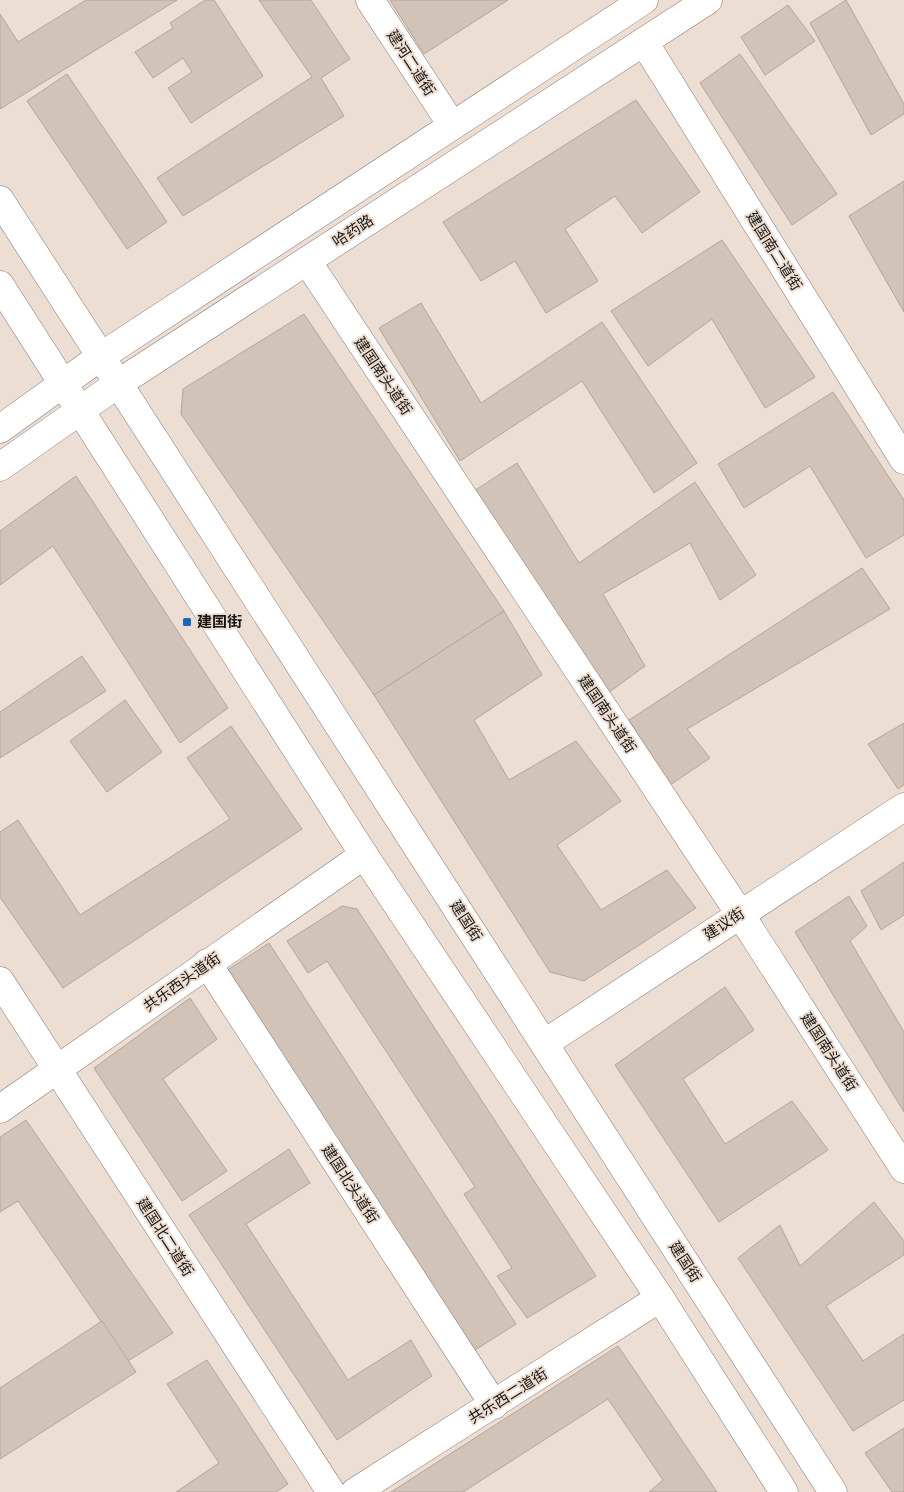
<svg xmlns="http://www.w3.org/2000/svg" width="904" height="1492" font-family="Ubuntu,'Noto Sans SC',sans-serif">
<rect width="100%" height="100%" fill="#ecded2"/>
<g fill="#d1c3b7" stroke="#b2a599">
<polygon points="86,0 177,0 0,109 0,14 18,42"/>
<polygon points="205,0 214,0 263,76 191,123 168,88 192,72 183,58 153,78 135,52 173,28 170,23"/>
<polygon points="259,0 311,0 350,59 321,78 344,116 183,216 157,178 312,77"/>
<polygon points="390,0 508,0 424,54"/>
<polygon points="846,0 904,104 904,114 871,135 810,23"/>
<polygon points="788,5 815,41 765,75 741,37"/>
<polygon points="740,54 837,194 792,225 700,83"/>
<polygon points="67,74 167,222 127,249 27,101"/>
<polygon points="636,100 700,192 642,233 615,196 565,229 598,281 546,313 515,261 481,281 443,222"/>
<polygon points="904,181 904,312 849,216"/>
<polygon points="722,240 815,377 765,408 712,319 648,366 611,311"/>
<polygon points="421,303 481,403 602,322 697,463 654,493 582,381 460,461 379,328"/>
<polygon points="304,314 504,611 374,695 181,414 183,389"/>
<polygon points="833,392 904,500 904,535 866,558 810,466 744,508 718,464"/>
<polygon points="517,463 579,563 695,482 756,575 720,600 690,543 603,594 645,666 608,693 474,491"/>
<polygon points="76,476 228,708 180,743 53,546 0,585 0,531"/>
<polygon points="862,568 890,609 687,729 710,758 670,785 629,720"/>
<polygon points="504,611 542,675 474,720 509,780 576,741 621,801 557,845 601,910 667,870 696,908 584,981 550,972 374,695"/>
<polygon points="82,656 106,691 0,758 0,712"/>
<polygon points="125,700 162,752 107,792 70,741"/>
<polygon points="904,723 904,785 898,789 868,744"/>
<polygon points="231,726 302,829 63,988 0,897 0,832 18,820 80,915 230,819 187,758"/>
<polygon points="904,862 904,915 881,930 861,891"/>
<polygon points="849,896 867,926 850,941 904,1032 904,1112 795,932"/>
<polygon points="342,906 357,909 596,1276 527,1318 497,1276 512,1268 464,1194 475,1187 327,961 308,973 287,941"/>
<polygon points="269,943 516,1324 472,1352 223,973"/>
<polygon points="725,987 754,1030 683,1079 725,1144 792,1101 828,1150 719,1222 615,1065"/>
<polygon points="190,998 217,1039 163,1079 227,1171 182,1201 94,1068"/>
<polygon points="26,1120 173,1333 128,1361 18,1201 0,1212 0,1137"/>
<polygon points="289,1149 310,1183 246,1224 348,1380 411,1340 432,1376 337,1440 189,1215"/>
<polygon points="874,1202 904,1241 904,1255 826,1306 863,1361 904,1334 904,1400 853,1431 738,1258 780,1225 800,1266"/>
<polygon points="102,1321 136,1372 0,1459 0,1388"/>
<polygon points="618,1346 717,1492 649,1492 663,1480 608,1399 463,1492 391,1492"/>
<polygon points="207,1360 288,1484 276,1492 176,1492 219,1463 167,1384"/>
<polygon points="904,1428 904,1492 892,1492 865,1453"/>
</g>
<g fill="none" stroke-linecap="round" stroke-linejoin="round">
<defs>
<g id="secondary">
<polyline points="370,0 452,125"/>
<polyline points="644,42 904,460"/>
<polyline points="307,261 740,914 904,1169"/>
<polyline points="0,429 100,357 644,0"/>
<polyline points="0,467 119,383 708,0"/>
<polyline points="207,963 494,1405"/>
<polyline points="0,981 331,1492"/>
<polyline points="545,1043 904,807"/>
<polyline points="0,1109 364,855"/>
<polyline points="355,1492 660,1298"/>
</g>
<g id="primary">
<polyline points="0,200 833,1492"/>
<polyline points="0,285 364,855 660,1298 784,1492"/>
</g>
</defs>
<use href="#secondary" stroke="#877b70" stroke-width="29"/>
<use href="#primary" stroke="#877b70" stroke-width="29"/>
<use href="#secondary" stroke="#fff" stroke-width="28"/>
<use href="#primary" stroke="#fff" stroke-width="28"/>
</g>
<rect fill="#1769b7" stroke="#ecded2" stroke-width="2" x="182" y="617" width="10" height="10" rx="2.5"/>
<g text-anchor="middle" stroke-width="4" stroke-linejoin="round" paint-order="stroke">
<g font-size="15" fill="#191410" stroke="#ecded2">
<text transform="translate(411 63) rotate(57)" y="5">建河二道街</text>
<text transform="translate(353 231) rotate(-33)" y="5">哈药路</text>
<text transform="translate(774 251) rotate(58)" y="5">建国南二道街</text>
<text transform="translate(383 376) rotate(56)" y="5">建国南头道街</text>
<text transform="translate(607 714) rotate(56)" y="5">建国南头道街</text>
<text transform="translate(466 921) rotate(57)" y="5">建国街</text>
<text transform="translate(724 924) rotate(-33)" y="5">建议街</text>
<text transform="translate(182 982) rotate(-35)" y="5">共乐西头道街</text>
<text transform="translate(829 1052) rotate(57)" y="5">建国南头道街</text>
<text transform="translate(350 1184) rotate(57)" y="5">建国北头道街</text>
<text transform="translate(165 1237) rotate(57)" y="5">建国北二道街</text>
<text transform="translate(685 1262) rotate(57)" y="5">建国街</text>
<text transform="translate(508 1396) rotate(-32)" y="5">共乐西二道街</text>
</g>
<g font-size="15" font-weight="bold" fill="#191410" stroke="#ecded2" text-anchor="start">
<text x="197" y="627">建国街</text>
</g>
</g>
</svg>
